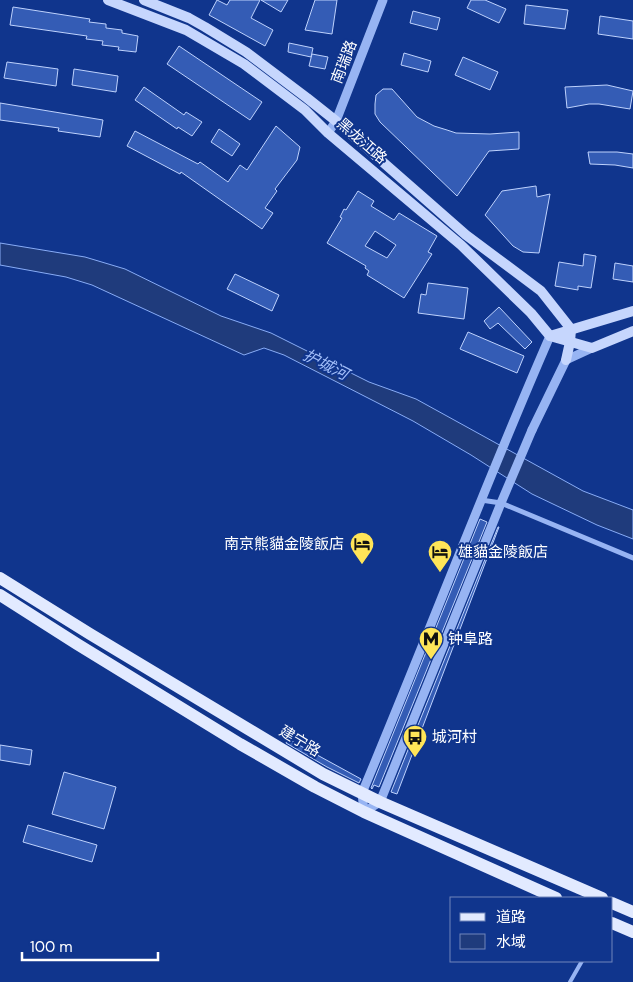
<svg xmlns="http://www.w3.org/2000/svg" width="633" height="982" font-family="'DM Sans','Noto Sans SC',sans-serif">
<rect width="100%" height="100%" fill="#10358d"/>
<polygon fill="#1f3b7c" stroke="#88acf6" points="0,243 85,257 125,269 221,316 271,333 369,382 416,399 583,491 633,510 633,539 597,525 532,494 471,455 413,421 284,355 264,348 244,355 92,285 66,277 0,265"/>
<g fill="#345cb5" stroke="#bed2fd" fill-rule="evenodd">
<polygon points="217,0 227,5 230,0 260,0 251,18 273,30 265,46 209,15"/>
<polygon points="261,0 288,0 281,12"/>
<polygon points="315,0 337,0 332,34 305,30"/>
<polygon points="471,0 485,0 506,9 499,23 467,8"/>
<polygon points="526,5 568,10 565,29 524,24"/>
<polygon points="13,7 90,19 89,22 106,24 106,28 122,30 122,33 138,36 136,52 118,50 119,47 102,45 103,41 86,39 87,36 10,25"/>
<polygon points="413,11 440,18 437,30 410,23"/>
<polygon points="600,16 633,21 633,39 598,34"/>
<polygon points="289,43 313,48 311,57 288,52"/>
<polygon points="179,46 262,102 250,120 167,64"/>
<polygon points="404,53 431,61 428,72 401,65"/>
<polygon points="312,54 328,57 325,69 309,66"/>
<polygon points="463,57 498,72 490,90 455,75"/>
<polygon points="7,62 58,69 56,86 4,78"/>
<polygon points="74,69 118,76 116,92 72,85"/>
<polygon points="607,85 633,91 630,109 599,104 589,104 567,108 565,87"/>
<polygon points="144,87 184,115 186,112 202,122 192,136 178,127 177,129 135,100"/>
<polygon points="383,89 392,89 417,117 434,126 447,130 456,133 490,134 519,132 519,149 489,151 457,196 380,122 375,114 375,104 376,95"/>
<polygon points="0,103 103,120 100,137 58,131 59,128 0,120"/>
<polygon points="276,126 300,147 297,160 275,189 277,191 265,208 273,213 262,229 181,172 180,174 127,146 135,131 198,164 200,162 228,182 240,165 247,170"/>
<polygon points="219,129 240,144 232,156 211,142"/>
<polygon points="588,152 617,152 633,154 633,168 615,165 590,164"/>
<polygon points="536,186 537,197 550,194 539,253 523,252 513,246 485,215 502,191"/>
<path d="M 358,191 L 374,201 L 371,206 L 394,220 L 399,213 L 437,236 L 428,252 L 432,254 L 404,298 L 367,275 L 369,271 L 365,268 L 366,266 L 327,243 L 342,218 L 340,217 L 344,209 L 346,210 ZM 375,231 L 396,245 L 387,258 L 365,246 Z"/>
<polygon points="584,254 596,256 591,288 578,286 578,290 555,286 559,262 583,266"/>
<polygon points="615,263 633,266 633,282 613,279"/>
<polygon points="235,274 279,295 272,311 227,289"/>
<polygon points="428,283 468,288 464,319 418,313 421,294 426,295"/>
<polygon points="499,307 532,342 525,349 498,323 490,329 484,321"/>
<polygon points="468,332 524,356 517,373 460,349"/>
<polygon points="480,519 487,522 379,787 374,785 372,789 371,788"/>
<polygon points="498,527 499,527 397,794 391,792"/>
<polygon points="288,739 361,779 359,783 327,767 286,743"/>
<polygon points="0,745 32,750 30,765 0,760"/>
<polygon points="64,772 116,787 104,829 52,814"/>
<polygon points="28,825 97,845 92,862 23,842"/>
</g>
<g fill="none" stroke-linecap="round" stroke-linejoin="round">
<polyline stroke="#97b4f3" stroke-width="4" points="570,982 582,961"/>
<polyline stroke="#97b4f3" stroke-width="5" points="481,500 501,503 633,558"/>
<g stroke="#97b4f3" stroke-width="9">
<polyline points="328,133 336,121 383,0"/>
<polyline points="532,430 566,360 592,348"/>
<path d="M 501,503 L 380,802 L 364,812 L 362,793 C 426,641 484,487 550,336"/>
</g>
<g stroke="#c6d6fd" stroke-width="10">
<polyline points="108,0 186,30 244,64 305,110 328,133 461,245 531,313 550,336 592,348 633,331"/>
<polyline points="144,0 189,18 205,27 246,52 307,98 336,121 466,235 541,291 571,329 570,342 566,360"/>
<polyline points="550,336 633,311"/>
</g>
<g stroke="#e2eaff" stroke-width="12">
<polyline points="0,578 90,634 323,774 380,802 602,898"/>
<polyline points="0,595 77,644 240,744 315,787 364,812 556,898"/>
<polyline points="612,903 633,912"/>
<polyline points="612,923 633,932"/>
</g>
<polyline stroke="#97b4f3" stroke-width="9" points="501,503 532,430"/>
</g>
<defs>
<symbol id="hotel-pin" viewBox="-11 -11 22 30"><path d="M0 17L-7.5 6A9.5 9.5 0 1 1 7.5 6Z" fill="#ffe558" stroke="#10358d"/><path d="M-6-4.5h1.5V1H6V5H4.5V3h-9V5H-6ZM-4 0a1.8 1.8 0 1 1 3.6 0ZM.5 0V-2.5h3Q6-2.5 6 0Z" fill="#111"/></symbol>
<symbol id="metro-pin" viewBox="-11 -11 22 30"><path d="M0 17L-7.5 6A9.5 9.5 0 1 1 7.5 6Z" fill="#ffe558" stroke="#10358d"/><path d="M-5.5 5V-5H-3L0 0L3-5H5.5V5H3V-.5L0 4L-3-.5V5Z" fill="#111"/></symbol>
<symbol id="bus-pin" viewBox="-11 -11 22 30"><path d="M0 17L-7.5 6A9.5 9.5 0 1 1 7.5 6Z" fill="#ffe558" stroke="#10358d"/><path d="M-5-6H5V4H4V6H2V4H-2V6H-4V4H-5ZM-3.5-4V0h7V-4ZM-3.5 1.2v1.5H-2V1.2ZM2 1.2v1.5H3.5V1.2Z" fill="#111"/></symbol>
</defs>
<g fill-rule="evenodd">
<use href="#hotel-pin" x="348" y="530" width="28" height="38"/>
<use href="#hotel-pin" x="426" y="538" width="28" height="38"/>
<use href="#metro-pin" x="417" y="625" width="28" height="38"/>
<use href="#bus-pin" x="401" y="723" width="28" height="38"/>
</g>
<g text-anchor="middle" stroke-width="4" stroke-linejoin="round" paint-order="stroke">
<g font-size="15" fill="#fff" stroke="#10358d">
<text transform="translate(344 62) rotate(-69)" y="5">南瑞路</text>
<text transform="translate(362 141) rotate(41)" y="5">黑龙江路</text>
<text transform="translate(300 741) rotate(31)" y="5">建宁路</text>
</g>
<g font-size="15" fill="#fff" stroke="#10358d" text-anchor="start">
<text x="344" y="549" text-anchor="end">南京熊貓金陵飯店</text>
<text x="458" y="557">雄貓金陵飯店</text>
<text x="448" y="644">钟阜路</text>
<text x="432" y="742">城河村</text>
</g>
<g font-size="16" font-style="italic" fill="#a3bffa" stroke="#10358d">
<text transform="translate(326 364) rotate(27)" y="6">护城河</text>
</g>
</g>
<rect x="450" y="897" width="162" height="65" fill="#10358d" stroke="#7086bb"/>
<rect x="460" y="913" width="25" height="8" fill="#e2eaff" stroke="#7086bb"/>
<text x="496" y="922" font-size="15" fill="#ffffff">道路</text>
<rect x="460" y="934" width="25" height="15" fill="#1f3b7c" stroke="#7086bb"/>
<text x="496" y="947" font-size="15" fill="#ffffff">水域</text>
<path d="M22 952v8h136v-8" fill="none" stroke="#ffffff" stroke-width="2.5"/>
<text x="30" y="952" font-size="15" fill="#ffffff" stroke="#10358d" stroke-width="4" paint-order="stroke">100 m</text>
</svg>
